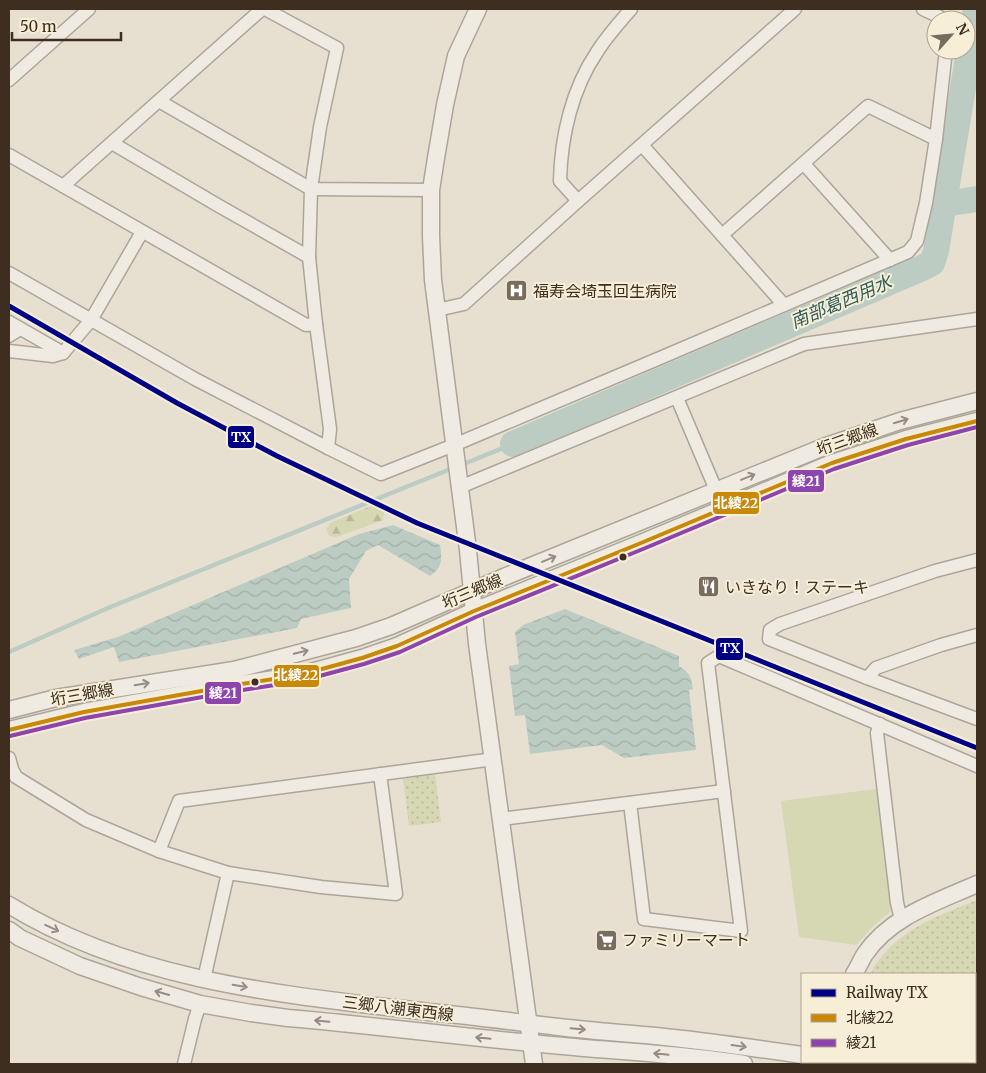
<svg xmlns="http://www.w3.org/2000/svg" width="986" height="1073" font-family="Merriweather,'Noto Sans JP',serif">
<defs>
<pattern id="forest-firs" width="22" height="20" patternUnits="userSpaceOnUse" patternTransform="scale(1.25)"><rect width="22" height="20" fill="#d6d7b3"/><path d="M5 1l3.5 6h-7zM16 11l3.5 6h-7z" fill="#b9b99a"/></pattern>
<pattern id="park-dots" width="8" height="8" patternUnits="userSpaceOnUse" patternTransform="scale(1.25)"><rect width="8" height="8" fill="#d6d7b3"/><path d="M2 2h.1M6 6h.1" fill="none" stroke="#b9b99a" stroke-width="1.8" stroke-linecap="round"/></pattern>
<pattern id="water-waves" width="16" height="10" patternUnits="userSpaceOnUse" patternTransform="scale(1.25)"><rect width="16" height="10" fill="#bcccc2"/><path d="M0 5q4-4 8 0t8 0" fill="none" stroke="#a2b0a6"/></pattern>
</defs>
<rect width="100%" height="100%" fill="#e7e0d1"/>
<polygon fill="#d6d7b3" points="876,789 891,911 873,926 856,945 799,937 781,801"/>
<polygon fill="url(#forest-firs)" points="373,505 385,510 383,520 337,537 329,536 326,530 330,523"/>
<g fill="url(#park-dots)">
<polygon points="435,774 441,822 409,826 403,779"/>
<path d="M 977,900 L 977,1064 L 928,1064 L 920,1062 L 975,1062 L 975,974 L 870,974 C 893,931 935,917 977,900 Z"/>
</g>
<g fill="url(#water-waves)">
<path d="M 393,525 L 440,545 C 442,559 443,567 430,576 L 378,545 L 366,551 L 349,579 L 351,608 L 301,619 L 297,628 L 119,662 L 114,647 L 79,659 L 74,650 L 118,637 L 359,534 Z"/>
<path d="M 565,609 L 679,656 L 679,666 C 690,673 691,676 693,689 L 689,690 L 696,750 L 624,758 L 602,745 L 530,754 L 525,715 L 515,716 L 509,666 L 519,664 L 515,632 L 523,625 Z"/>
</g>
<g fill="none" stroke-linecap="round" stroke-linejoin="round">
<g stroke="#bcccc2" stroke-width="4.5">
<polyline points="461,465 513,444"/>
<polyline points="9,652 108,608 453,468"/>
</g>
<g stroke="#bcccc2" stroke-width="26">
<polyline points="944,204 977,199"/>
<polyline points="513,444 920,269 932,263 936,251 976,9"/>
</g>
<defs>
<g id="minor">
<polyline points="265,9 337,48 320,127 311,189 309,257 316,324 330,429 328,448"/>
<polyline points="923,9 946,20"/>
<polyline points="9,80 89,9"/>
<polyline points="159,101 311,189 431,190"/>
<polyline points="112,143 219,206 309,257"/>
<polyline points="642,145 784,305"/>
<polyline points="9,155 306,325 316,324"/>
<polyline points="804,164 890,260"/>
<polyline points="63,186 262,9"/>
<path d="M 578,201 L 560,181 C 561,136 572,89 597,52 C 607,36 619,23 631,9"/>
<polyline points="722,235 868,106 936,139"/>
<polyline points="9,273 195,379 328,448 381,474 454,445 660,358 908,252 917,241 926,203 936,139 946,50"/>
<polyline points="437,310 464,304 578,201 795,9"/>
<polyline points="9,322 63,353 91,320 142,232"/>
<polyline points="9,336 20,329"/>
<polyline points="9,351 53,356 63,353"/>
<polyline points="677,398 716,490"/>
<polyline points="460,487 804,344 977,319"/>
<polyline points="977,560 935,571 780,624 770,630 769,639 867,678 977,719"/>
<polyline points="867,678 876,668 941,645 977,635"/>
<polyline points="880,724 877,733 897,903 901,919"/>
<polyline points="9,758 12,769 16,777 86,820 159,851"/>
<polyline points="630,803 644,919 741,931 708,663 719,656 977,766"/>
<polyline points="501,819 724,791"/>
<polyline points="228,873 321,887 396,894 380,774"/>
<polyline points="204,979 228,873 159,851 179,801 494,759"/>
<polyline points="184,1064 195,1019 200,1004"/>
</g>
<g id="tertiary">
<polyline points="478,9 456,56 445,105 436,158 431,190 431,236 433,280 468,550 477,644 534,1064"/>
<polyline points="9,710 56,698 234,670 356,638 391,626 504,577 826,446 900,421 977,401"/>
<polyline points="9,730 84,712 235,685 300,675 362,658 397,646 474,611 641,543 832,463 906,439 977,421"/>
<path d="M 9,905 C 134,982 286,995 429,1012 C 472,1016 515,1022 559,1027 C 591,1031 624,1033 656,1036 C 705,1041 754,1048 802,1055"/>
<path d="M 9,930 L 20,938 L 80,966 L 141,987 L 200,1004 L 251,1013 L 288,1018 C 380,1026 471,1038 563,1046 C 624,1052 684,1054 744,1064"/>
<path d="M 854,974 C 858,968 861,960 865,954 C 891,916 937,902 977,884"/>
<polyline points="837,1062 847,1064"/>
</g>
</defs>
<use href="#minor" stroke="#ada599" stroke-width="15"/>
<use href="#tertiary" stroke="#ada599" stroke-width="19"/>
<use href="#minor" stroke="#efebe3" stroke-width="12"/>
<use href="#tertiary" stroke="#efebe3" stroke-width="16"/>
<defs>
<polyline id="bus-1" points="9,730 84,712 235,685 300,675 362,658 397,646 474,611 641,543 832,463 906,439 977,421"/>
<polyline id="bus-2" points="10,736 85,718 236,691 301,681 364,664 400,652 476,617 643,549 834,469 908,445 977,427"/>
</defs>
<use href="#bus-1" stroke="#f7eed8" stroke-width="8"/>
<use href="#bus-2" stroke="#f7eed8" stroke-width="8"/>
<use href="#bus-1" stroke="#c88808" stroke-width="4"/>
<use href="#bus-2" stroke="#8e44ad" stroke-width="4"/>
<defs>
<polyline id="rail-1" points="9,306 177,403 277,456 417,523 977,748"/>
</defs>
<use href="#rail-1" stroke="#f7eed8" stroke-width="9"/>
<use href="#rail-1" stroke="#000084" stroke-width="5"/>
</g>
<defs><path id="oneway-shaft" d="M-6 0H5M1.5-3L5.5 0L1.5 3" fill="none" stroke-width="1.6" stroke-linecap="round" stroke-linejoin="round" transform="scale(1.25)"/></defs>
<g stroke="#968c82">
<use href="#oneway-shaft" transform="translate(901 421) rotate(-17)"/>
<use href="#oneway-shaft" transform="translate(748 477) rotate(-22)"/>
<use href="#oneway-shaft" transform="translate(549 559) rotate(-22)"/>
<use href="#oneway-shaft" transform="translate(301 652) rotate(-14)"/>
<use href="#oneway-shaft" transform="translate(142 684) rotate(-9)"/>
<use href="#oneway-shaft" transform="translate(52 928) rotate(25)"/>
<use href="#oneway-shaft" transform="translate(240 986) rotate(10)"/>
<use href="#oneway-shaft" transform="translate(162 993) rotate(-164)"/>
<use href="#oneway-shaft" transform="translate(322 1021) rotate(-175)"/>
<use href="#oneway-shaft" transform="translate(578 1029) rotate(5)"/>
<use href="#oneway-shaft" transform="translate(483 1038) rotate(-174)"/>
<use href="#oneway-shaft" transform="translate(739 1046) rotate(8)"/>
<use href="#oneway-shaft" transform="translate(661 1054) rotate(-174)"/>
</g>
<defs>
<symbol id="hospital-square" viewBox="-11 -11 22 22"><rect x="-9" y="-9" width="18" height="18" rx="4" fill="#786c5e" stroke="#f7eed8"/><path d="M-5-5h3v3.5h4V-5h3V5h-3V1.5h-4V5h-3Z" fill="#fff"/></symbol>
<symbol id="restaurant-square" viewBox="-11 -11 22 22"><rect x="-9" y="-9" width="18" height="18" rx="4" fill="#786c5e" stroke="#f7eed8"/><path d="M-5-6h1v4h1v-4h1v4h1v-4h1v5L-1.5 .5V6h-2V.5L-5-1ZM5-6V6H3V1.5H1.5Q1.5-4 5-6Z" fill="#fff"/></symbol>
<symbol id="supermarket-square" viewBox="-11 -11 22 22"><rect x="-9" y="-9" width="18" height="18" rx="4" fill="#786c5e" stroke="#f7eed8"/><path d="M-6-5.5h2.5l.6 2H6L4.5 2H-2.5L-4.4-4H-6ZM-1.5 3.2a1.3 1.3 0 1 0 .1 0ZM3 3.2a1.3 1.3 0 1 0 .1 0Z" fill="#fff"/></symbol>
</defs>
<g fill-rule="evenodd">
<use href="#hospital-square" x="504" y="278" width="25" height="25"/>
<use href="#restaurant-square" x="696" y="574" width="25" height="25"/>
<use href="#supermarket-square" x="594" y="928" width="25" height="25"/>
</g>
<g fill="#3d2e20" stroke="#f7eed8" stroke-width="2">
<circle cx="623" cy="557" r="4.5"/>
<circle cx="255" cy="682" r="4.5"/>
</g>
<g text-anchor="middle" stroke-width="4" stroke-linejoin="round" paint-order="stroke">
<g font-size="16" fill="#3d2e20" stroke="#f7eed8" text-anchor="start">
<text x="533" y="297">福寿会埼玉回生病院</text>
<text x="725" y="593">いきなり！ステーキ</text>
<text x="622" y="946">ファミリーマート</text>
</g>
<g font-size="16" fill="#3d2e20" stroke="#f7eed8">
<text transform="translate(847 439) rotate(-20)" y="6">垳三郷線</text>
<text transform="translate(472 591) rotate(-23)" y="6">垳三郷線</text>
<text transform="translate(82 694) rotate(-10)" y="6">垳三郷線</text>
<text transform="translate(398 1008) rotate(7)" y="6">三郷八潮東西線</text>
</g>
<g font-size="18" font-style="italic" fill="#2f5d5a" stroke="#f7eed8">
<text transform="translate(841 302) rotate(-23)" y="6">南部葛西用水</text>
</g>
</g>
<g stroke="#f7eed8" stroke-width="2">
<rect x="227" y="425" width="28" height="24" rx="5" fill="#000084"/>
<rect x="787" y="469" width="38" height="24" rx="5" fill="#8e44ad"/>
<rect x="712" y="491" width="48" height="24" rx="5" fill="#c88808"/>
<rect x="715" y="637" width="29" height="24" rx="5" fill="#000084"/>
<rect x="273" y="664" width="47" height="24" rx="5" fill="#c88808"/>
<rect x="204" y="681" width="38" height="24" rx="5" fill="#8e44ad"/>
</g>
<g font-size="14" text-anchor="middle" font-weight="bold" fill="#fff">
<text x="241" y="442">TX</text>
<text x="806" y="486">綾21</text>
<text x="736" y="508">北綾22</text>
<text x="730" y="653">TX</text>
<text x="296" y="680">北綾22</text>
<text x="223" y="698">綾21</text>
</g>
<rect width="986" height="1073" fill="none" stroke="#3d2e20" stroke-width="20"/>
<rect x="801" y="973" width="175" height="90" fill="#f7eed8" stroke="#ada18e"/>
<rect x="811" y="989" width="25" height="8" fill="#000084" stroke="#ada18e"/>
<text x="846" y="998" font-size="15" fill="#3d2e20">Railway TX</text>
<rect x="811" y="1014" width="25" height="8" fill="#c88808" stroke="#ada18e"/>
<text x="846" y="1023" font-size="15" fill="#3d2e20">北綾22</text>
<rect x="811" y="1039" width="25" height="8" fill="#8e44ad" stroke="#ada18e"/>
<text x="846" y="1048" font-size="15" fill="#3d2e20">綾21</text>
<g transform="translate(951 35) rotate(63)"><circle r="24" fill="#f7eed8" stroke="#ada18e"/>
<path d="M0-4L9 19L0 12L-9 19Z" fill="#786c5e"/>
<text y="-8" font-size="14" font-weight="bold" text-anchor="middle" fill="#3d2e20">N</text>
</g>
<path d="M12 32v8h109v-8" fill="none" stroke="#3d2e20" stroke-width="2.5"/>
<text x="20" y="32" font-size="15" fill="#3d2e20" stroke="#f7eed8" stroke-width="4" paint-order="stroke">50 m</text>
</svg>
